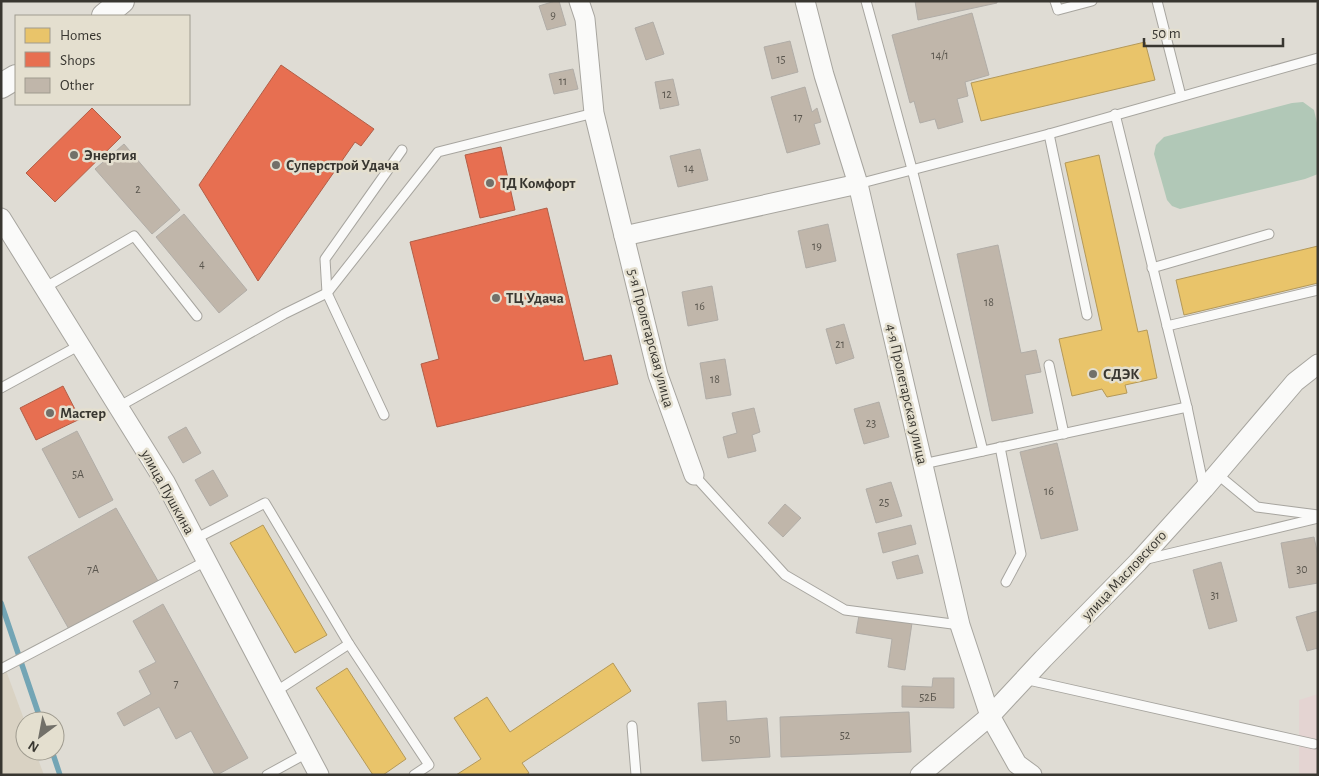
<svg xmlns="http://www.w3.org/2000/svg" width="1319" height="776" font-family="'Alegreya Sans',sans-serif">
<rect width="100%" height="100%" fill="#dfdcd4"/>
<polygon fill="#d9d2c3" points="1,657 25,722 25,751 35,751 44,775 1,775"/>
<polygon fill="#e4d4d2" points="1318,694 1318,775 1299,775 1299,700"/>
<polygon fill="#b1c8b7" points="1303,102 1314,110 1318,127 1318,174 1305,179 1180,209 1172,206 1167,200 1154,154 1156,145 1164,137 1292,103"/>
<g fill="#e9c46a" stroke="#b49959">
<polygon points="1145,42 1155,80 981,121 971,83"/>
<polygon points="1099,155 1138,332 1147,330 1157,378 1125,385 1127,393 1107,397 1102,389 1072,396 1059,339 1102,330 1065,163"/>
<polygon points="1318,246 1318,283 1184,315 1176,280"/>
<polygon points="263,525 327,635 295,653 230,543"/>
<polygon points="613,663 631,691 522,763 529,773 526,775 456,775 481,759 454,718 487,697 510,732"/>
<polygon points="347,668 406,759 383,775 373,775 316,688"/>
</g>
<g fill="#e76f51" stroke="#b25e47">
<polygon points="281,65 374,129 361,146 355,142 258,281 199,185"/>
<polygon points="92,108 121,137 55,202 26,173"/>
<polygon points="501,147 515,210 480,218 465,155"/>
<polygon points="547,208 584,361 611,355 618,384 437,427 421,364 439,359 410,242"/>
<polygon points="63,386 80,419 36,440 20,408"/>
</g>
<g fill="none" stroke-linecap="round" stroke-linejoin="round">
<g stroke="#73a5b5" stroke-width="5.5">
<polyline points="1,603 41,721"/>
<polyline points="52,751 60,775"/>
</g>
</g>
<g fill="#c0b6aa" stroke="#b1ada7">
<polygon points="555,1 559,1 566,25 547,30 539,6"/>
<polygon points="915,1 997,1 997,3 918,20"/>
<polygon points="972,13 989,75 965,82 968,96 957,99 963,122 938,129 935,119 920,123 914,101 910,103 892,35"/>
<polygon points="653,22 664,54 646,60 635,28"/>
<polygon points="790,41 798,72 772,79 764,47"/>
<polygon points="573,69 578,89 554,94 549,74"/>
<polygon points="673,79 679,105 660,109 655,82"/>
<polygon points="805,87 812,112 817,108 821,122 814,124 820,144 787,153 771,97"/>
<polygon points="124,144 180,210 152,234 95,169"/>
<polygon points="700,149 708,180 678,187 670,156"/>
<polygon points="184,214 247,290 219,313 156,237"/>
<polygon points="828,224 836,261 806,268 798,231"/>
<polygon points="998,245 1021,353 1036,350 1041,372 1025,375 1033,413 992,421 957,254"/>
<polygon points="712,286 718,320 688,326 682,292"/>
<polygon points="844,324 854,358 836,364 826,329"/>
<polygon points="725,359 731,395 706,399 700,363"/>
<polygon points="879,402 889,437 864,444 854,409"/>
<polygon points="754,408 760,432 752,435 756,451 728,458 723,437 737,433 732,413"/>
<polygon points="186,427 201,453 183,463 168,437"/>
<polygon points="77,431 113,500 79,518 42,449"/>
<polygon points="1057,443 1078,530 1041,539 1020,452"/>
<polygon points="213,470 228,496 210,506 195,480"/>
<polygon points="891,482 902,516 876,523 866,489"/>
<polygon points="785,504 801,518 783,537 768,523"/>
<polygon points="116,508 158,581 70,631 28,557"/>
<polygon points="911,525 916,544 883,553 878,533"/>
<polygon points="1314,537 1318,556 1318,583 1289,588 1281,543"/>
<polygon points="918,555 923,573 897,579 892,562"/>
<polygon points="1221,562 1237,621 1209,629 1193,570"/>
<polygon points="163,604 248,758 217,775 215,775 191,731 176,739 159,707 124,726 117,713 151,694 139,671 156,662 133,621"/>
<polygon points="1318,611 1318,648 1307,651 1296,617"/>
<polygon points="859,615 912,623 905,670 888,667 892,639 856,633"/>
<polygon points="933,678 954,678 954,708 902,707 902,686 932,687"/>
<polygon points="726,701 727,721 767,718 770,757 702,761 698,703"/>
<polygon points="909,712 911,752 781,757 780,717"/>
</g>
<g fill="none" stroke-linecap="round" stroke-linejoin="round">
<defs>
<g id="service">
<polyline points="866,1 912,169 983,451"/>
<polyline points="1055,1 1058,10 1092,1"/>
<polyline points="1157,1 1181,96"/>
<polyline points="1049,134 1087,315"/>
<polyline points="858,184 1049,134 1318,58"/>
<polyline points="1152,268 1269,234"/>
<polyline points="44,288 134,236 197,316"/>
<polyline points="1167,326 1318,290"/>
<polyline points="1049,365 1064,434"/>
<polyline points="1,388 80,345"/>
<polyline points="118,407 284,314 327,293 438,152 594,113"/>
<polyline points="1187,407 1204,488"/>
<polyline points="384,415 327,293 325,259 402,150"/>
<polyline points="1000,447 1021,554 1006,582"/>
<polyline points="923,464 1187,407 1115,114"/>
<polyline points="1217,474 1257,507 1318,515"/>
<polyline points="694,475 785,575 845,610 960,625"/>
<polyline points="195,539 265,503 349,644"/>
<polyline points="1143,560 1318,518"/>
<polyline points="1,669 206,561"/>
<polyline points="1024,679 1314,744"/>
<polyline points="275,692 349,644 429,765 414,775"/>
<polyline points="632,726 636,775"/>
<polyline points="267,775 307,753"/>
</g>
<g id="minor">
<polyline points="579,1 585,19 594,113 658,375 694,475"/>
<polyline points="805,1 824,75 858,184 960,625 990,716 1017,764 1032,775"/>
<polyline points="1,218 165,482 319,775"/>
<polyline points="624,236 858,184"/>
<polyline points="920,775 990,716 1043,659 1138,562 1204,489 1295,382 1318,364"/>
</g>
<g id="tertiary">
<polyline points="104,16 122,1"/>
<polyline points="1,86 16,77"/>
</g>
</defs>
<use href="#service" stroke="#a7a59f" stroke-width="11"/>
<use href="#minor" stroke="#a7a59f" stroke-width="21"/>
<use href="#tertiary" stroke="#a7a59f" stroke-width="26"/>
<use href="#service" stroke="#fafaf9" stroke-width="9"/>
<use href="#minor" stroke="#fafaf9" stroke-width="19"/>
<use href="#tertiary" stroke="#fafaf9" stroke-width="24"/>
</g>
<g fill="#727069" stroke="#e4dfcf" stroke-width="2">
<circle cx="74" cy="155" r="5"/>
<circle cx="276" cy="165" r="5"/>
<circle cx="490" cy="183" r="5"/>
<circle cx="496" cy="298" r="5"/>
<circle cx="1093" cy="374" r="5"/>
<circle cx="50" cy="413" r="5"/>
</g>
<g text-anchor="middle" stroke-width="5" stroke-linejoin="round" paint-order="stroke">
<g font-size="12" fill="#5a564e">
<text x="553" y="19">9</text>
<text x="940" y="59">14/1</text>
<text x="781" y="63">15</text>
<text x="563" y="85">11</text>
<text x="667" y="98">12</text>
<text x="798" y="121">17</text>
<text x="689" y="172">14</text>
<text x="138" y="193">2</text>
<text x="817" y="250">19</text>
<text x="202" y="268">4</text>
<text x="989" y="306">18</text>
<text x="700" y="310">16</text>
<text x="840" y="348">21</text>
<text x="715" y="383">18</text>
<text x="871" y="427">23</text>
<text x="78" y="478">5А</text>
<text x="1049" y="495">16</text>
<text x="884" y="506">25</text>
<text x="93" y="573">7А</text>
<text x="1302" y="573">30</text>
<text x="1215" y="599">31</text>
<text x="176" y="687">7</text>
<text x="928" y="701">52Б</text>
<text x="845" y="739">52</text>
<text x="735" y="743">50</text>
</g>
<g font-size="15" font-weight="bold" fill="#383630" stroke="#e4dfcf" text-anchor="start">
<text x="84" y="160">Энергия</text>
<text x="286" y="170">Суперстрой Удача</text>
<text x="500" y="188">ТД Комфорт</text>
<text x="506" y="303">ТЦ Удача</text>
<text x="1103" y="379">СДЭК</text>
<text x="60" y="418">Мастер</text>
</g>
<g font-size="15" fill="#383630" stroke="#e4dfcf">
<text transform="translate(651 338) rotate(75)" y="5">5-я Пролетарская улица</text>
<text transform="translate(907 394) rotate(77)" y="5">4-я Пролетарская улица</text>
<text transform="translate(168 492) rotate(61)" y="5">улица Пушкина</text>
<text transform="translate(1124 575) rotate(-47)" y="5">улица Масловского</text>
</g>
</g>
<rect width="1319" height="776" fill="none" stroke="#383630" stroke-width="5"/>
<rect x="15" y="15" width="175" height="90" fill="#e4dfcf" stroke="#9f9b8f"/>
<rect x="25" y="28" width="25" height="15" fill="#e9c46a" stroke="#9f9b8f"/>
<text x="60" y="40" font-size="15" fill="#383630">Homes</text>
<rect x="25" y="52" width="25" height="15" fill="#e76f51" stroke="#9f9b8f"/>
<text x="60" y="65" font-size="15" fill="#383630">Shops</text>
<rect x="25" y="78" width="25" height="15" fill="#c0b6aa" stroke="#9f9b8f"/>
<text x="60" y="90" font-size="15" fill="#383630">Other</text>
<g transform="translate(40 736) rotate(212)"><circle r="24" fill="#e4dfcf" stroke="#9f9b8f"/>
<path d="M0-4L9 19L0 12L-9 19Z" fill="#727069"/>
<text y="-8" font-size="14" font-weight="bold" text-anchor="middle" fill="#383630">N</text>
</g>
<path d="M1144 38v8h139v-8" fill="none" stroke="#383630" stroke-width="2.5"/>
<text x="1152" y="38" font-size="15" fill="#383630" stroke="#e4dfcf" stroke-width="4" paint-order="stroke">50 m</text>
</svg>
